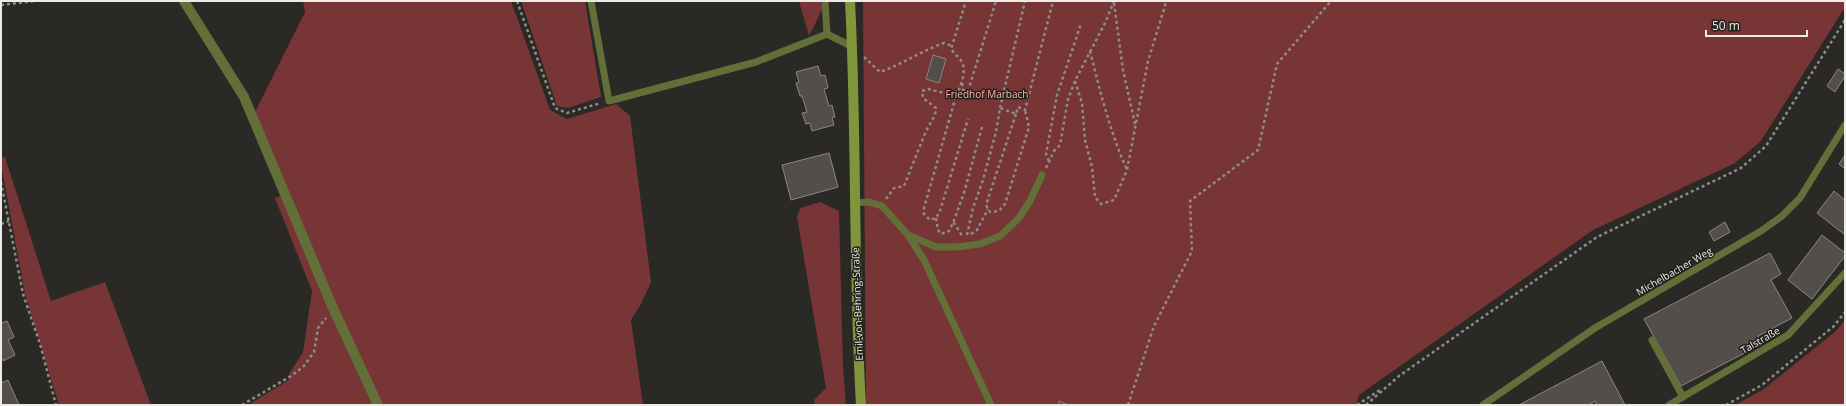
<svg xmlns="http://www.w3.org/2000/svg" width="1846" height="406" font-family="'Open Sans',sans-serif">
<rect width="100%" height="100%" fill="#2b2925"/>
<g fill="#783536">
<polygon points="303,1 511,1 550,110 567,119 616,104 630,116 651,282 641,304 631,320 643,405 248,405 289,380 289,374 303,352 312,291 275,198 282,195 337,305 255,112 305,12"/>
<polygon points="521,1 585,1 601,97 568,108 557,106"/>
<polygon points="799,1 821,1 823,8 809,36"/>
<polygon points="863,1 1845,1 1845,7 1761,141 1735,163 1593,230 1359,395 1356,405 866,405"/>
<polygon points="5,157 51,301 105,282 151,405 59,405 25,294 1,164 1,158"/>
<polygon points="820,202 839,211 843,367 846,405 815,405 814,400 826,388 797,217 800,208"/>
<polygon points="1845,320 1845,405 1735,405 1764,389 1836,331"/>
</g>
<g fill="#544e4b" stroke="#8b8682">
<polygon points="933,55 946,59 939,83 926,79"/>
<polygon points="818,66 821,76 825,75 828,88 824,89 829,106 832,105 835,117 832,117 834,125 812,131 810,123 806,124 802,113 807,112 802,96 800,96 796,83 799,82 796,72"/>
<polygon points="1838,69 1845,74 1845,76 1835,92 1827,86"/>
<polygon points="829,153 838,187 791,200 782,165"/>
<polygon points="1845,155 1845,169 1839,164"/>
<polygon points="1834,191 1845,200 1845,235 1817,213"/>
<polygon points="1725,222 1730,232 1714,241 1709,232"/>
<polygon points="1822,235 1845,253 1845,256 1812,299 1788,280"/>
<polygon points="1770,253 1781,274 1771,280 1792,318 1758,336 1762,344 1681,386 1644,319"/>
<polygon points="7,321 14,337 8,340 15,355 3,361 3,359 1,359 1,323"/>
<polygon points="1602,361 1625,405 1597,405 1595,401 1589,405 1519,405"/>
<polygon points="8,380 19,405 1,405 1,383"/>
<polygon points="1059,401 1068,405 1058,405"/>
</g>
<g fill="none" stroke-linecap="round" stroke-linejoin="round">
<g stroke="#8e8c89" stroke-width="2.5" stroke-dasharray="3 3" stroke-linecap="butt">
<polyline points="517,1 555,108 567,113 601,103"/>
<polyline points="1114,3 1123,70 1135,124"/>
<polyline points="1,5 34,1"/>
<path d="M 1090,51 C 1100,91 1110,132 1127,170"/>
<path d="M 864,57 L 880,72 C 903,64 921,51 944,43 L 952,46"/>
<polyline points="1075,81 1082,103 1085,140 1092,167 1095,197 1101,204 1114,200 1127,170 1148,61 1165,6 1165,1"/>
<polyline points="962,83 963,90 968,91 996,1"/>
<path d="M 956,96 C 960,87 967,72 962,62 C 959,57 954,54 951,49 L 966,1"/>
<polyline points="1000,108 1025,1"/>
<polyline points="1016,114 986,205 990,212 999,211 1005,204 1029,127 1025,110"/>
<polyline points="1049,161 1046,154 1057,95 1081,24"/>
<polyline points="1046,168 1054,151 1060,145 1068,99 1075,81 1106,21 1114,1"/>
<polyline points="1,182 23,294 40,344 56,405"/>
<polyline points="886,199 894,188 904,186 926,131 935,115 936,108 923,98 922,91 928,89 956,96 924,208 924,214 930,220 936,218 940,211 968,119"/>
<polyline points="936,218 938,230 941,234 949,231 953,223 964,193 982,127"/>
<polyline points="953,223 955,224 962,236"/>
<polyline points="1,224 9,221"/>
<polyline points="971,234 977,230 988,209"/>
<polyline points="967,235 973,208 983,180 996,132 1000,108 1016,114 1018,107 1025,110 1053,1"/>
<polyline points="242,405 291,376 304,366 314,352 318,328 326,318"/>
<polyline points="1128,405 1154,326 1192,251 1190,201 1258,150 1277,64 1331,1"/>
<polyline points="1357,405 1380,390"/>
<polyline points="1366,405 1399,376 1597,237 1741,168 1766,146 1845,20"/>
<polyline points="1726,405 1762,385 1834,326 1845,312"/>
</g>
<g stroke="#626f39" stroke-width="7">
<polyline points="591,1 609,101 756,62 827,34 853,47"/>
<polyline points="825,1 827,34"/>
<polyline points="854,203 869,202 882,206 908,235 924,260 991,405"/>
<polyline points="908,235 936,247 957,247 980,244 1000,236 1019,218 1030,201 1042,175"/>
<polyline points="1652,340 1683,397"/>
<polyline points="1483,405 1595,328 1761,231 1782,216 1800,198 1845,125"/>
<polyline points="1669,405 1788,335 1845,273"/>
</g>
<polyline stroke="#626f39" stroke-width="10" points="184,1 244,97 333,308 378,405"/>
<path stroke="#81953b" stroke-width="10" d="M 850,1 C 857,136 853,270 861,405"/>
</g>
<g text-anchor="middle" stroke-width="3" stroke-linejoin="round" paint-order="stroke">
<g font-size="10" fill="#feb5b2" stroke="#21201b">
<text x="987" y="98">Friedhof Marbach</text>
</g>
<g font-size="10" fill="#ecebe8" stroke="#21201b">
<text transform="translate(1674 271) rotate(-30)" y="4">Michelbacher Weg</text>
<text transform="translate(857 304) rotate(-92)" y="4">Emil-von-Behring-Straße</text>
<text transform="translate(1760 340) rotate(-30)" y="4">Talstraße</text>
</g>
</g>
<rect width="1846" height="406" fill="none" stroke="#ecebe8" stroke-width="4"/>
<path d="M1706 30v6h101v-6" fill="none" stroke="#ecebe8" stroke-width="2"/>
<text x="1712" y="30" font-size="12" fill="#ecebe8" stroke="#21201b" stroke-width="3" paint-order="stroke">50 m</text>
</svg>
